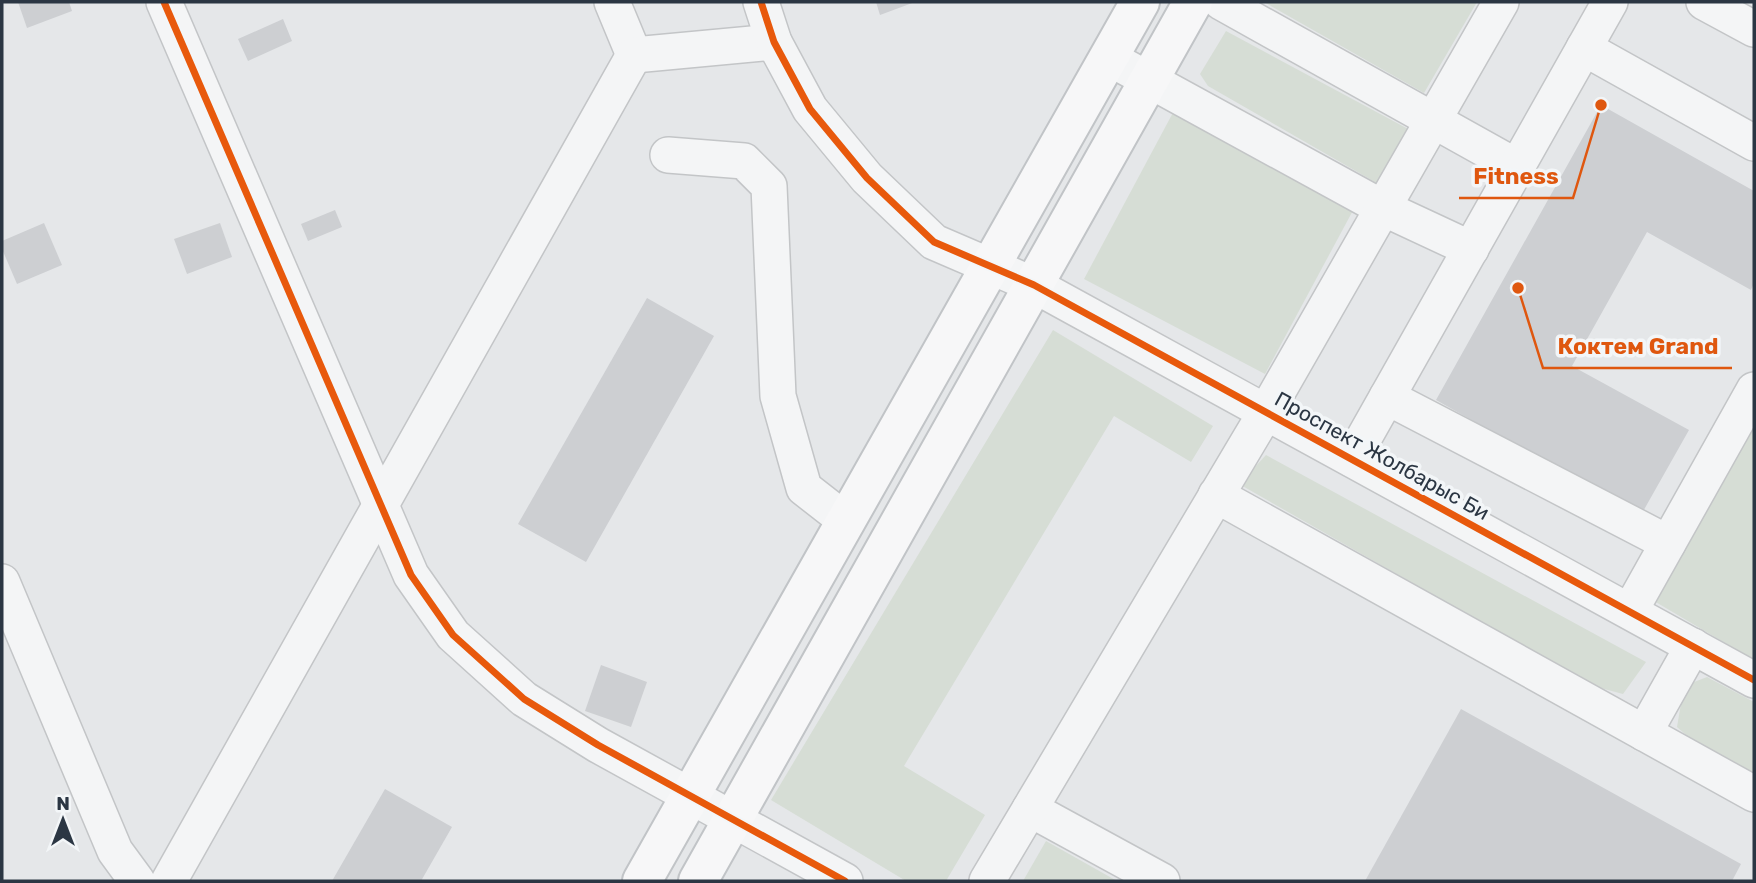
<svg xmlns="http://www.w3.org/2000/svg" width="1756" height="883" font-family="Rubik,sans-serif">
<rect width="100%" height="100%" fill="#e5e7e9"/>
<g fill="#d6ddd5">
<polygon points="1264,2 1477,2 1424,93"/>
<polygon points="1226,31 1410,130 1382,186 1208,86 1200,74"/>
<polygon points="1176,107 1357,203 1265,374 1084,279"/>
<polygon points="1053,330 1213,426 1191,462 1114,416 904,766 985,815 946,881 906,881 771,800"/>
<polygon points="1754,422 1754,660 1654,601"/>
<polygon points="1266,455 1646,662 1623,694 1593,686 1239,484"/>
<polygon points="1707,677 1754,702 1754,778 1702,749 1677,727 1684,686"/>
<polygon points="1046,841 1117,881 1023,881"/>
</g>
<g fill="#cdcfd2">
<polygon points="18,2 69,2 72,11 27,28"/>
<polygon points="876,2 915,2 880,15"/>
<polygon points="283,19 292,41 248,61 238,39"/>
<polygon points="1601,105 1754,191 1754,283 1751,290 1647,232 1572,366 1689,430 1641,515 1436,400"/>
<polygon points="335,210 342,227 308,241 301,224"/>
<polygon points="44,223 62,265 17,284 2,249 2,241"/>
<polygon points="220,223 232,257 187,274 174,239"/>
<polygon points="647,298 714,336 586,562 518,524"/>
<polygon points="601,665 647,682 631,727 585,711"/>
<polygon points="1461,709 1741,864 1732,881 1365,881"/>
<polygon points="385,789 452,827 421,881 332,881"/>
</g>
<g fill="none" stroke-linecap="round" stroke-linejoin="round">
<defs>
<g id="minor">
<polyline points="164,2 411,575 453,635 524,699 598,745 845,881"/>
<polyline points="612,2 634,55 774,42"/>
<polyline points="761,2 774,42 810,109 867,178 934,242 1034,285 1754,680"/>
<polyline points="1221,2 1517,167"/>
<polyline points="1704,2 1754,29"/>
<polyline points="1584,48 1754,143"/>
<polyline points="1109,58 1383,208 1471,249"/>
<polyline points="668,155 744,161 769,186 778,396 804,488 845,520"/>
<polyline points="1387,397 1668,543"/>
<polyline points="1352,459 1610,2"/>
<polyline points="1216,495 1754,794"/>
<polyline points="2,582 115,851 137,881"/>
<polyline points="1630,611 1754,390"/>
<polyline points="1644,733 1693,646"/>
<polyline points="1030,809 1162,881"/>
<polyline points="169,881 634,55"/>
<polyline points="987,881 1266,412 1501,2"/>
</g>
<g id="major">
<polyline points="642,881 1140,2"/>
<polyline points="698,881 1193,2"/>
</g>
</defs>
<use href="#minor" stroke="#c3c5c7" stroke-width="38"/>
<use href="#major" stroke="#c1c4c7" stroke-width="42"/>
<use href="#minor" stroke="#f4f5f6" stroke-width="35"/>
<use href="#major" stroke="#f7f7f8" stroke-width="38"/>
<defs>
<g id="cycleway">
<polyline points="164,2 411,575 453,635 524,699 598,745 845,881"/>
<polyline points="761,2 774,42 810,109 867,178 934,242 1034,285 1754,680"/>
</g>
</defs>
<use href="#cycleway" stroke="#f3f6f8" stroke-width="11"/>
<use href="#cycleway" stroke="#e8590c" stroke-width="7"/>
</g>
<g text-anchor="middle" stroke-width="7" stroke-linejoin="round" paint-order="stroke">
<g font-size="21" fill="#2b3643" stroke="#f3f6f8">
<text transform="translate(1382 456) rotate(29)" y="7">Проспект Жолбарыс Би</text>
</g>
</g>
<path fill="none" stroke="#df570f" stroke-width="2.5" d="M1601 105L1573 198H1459M1518 288L1543 368H1732"/>
<g fill="#df570f" stroke="#f3f6f8" stroke-width="2.5">
<circle cx="1601" cy="105" r="7"/>
<circle cx="1518" cy="288" r="7"/>
</g>
<g font-size="23" text-anchor="middle" font-weight="bold" fill="#df570f" stroke="#f3f6f8" stroke-width="7" stroke-linejoin="round" paint-order="stroke">
<text x="1516" y="184">Fitness</text>
<text x="1638" y="354">Коктем Grand</text>
</g>
<rect width="1756" height="883" fill="none" stroke="#2b3643" stroke-width="7"/>
<g transform="translate(63 820)" stroke="#f3f6f8" stroke-width="5" paint-order="stroke">
<path d="M0-5L12 26L0 18L-12 26Z" fill="#2b3643"/>
<text y="-10" font-size="19" font-weight="bold" text-anchor="middle" fill="#2b3643">N</text>
</g>
</svg>
